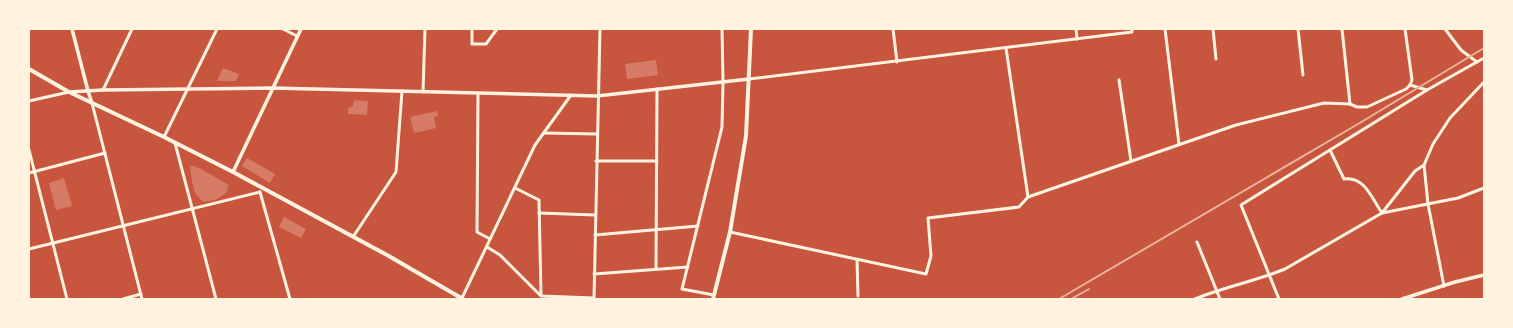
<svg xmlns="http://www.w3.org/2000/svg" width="1513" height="328" font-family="Jost,sans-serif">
<rect width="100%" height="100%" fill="#c8553d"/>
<g fill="#d67c66">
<polygon points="656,60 658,75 627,79 625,64"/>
<polygon points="223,68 239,74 236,81 217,81"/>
<polygon points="354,100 368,101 367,115 348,114 348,108 353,106"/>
<polygon points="437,111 438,116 434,117 436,128 414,133 410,117"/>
<polygon points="247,158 275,174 270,183 242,166"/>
<polygon points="190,165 201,169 229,185 226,193 215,200 203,202 195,193 192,182"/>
<polygon points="64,178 72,206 56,210 49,183"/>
<polygon points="284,217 306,229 301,238 279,227"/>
</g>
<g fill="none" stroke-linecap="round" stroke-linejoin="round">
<g stroke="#fff3e0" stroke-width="3">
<polyline points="283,29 297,36"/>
<polyline points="472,29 472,44 486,44 497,29"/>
<polyline points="893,29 897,62"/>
<polyline points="1076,29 1077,39"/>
<polyline points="1165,29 1179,144"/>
<polyline points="1213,29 1216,59"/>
<polyline points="1298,29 1303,75"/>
<polyline points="1342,29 1350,104"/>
<polyline points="1445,29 1461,50 1477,62"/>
<polyline points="1006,48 1028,197"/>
<polyline points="749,79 1132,32 1132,29"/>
<polyline points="1119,80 1131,161"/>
<polyline points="1410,85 1427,90"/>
<polyline points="103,90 132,29"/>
<polyline points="423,92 425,29"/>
<polyline points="478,93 477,232 490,239"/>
<polyline points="29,101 69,92"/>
<polyline points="92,103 142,299"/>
<polyline points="544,133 597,134"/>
<polyline points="164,137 217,29"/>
<polyline points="175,143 216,299"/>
<polyline points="29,150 67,299"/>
<path d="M 1330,150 L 1344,179 C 1365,176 1372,199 1382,213"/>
<polyline points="596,161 657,161"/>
<polyline points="29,173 105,153"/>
<polyline points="515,188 539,200 541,295"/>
<polyline points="260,192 290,299"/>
<polyline points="539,213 595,215"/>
<polyline points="1382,213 1415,171 1424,165"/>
<polyline points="730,232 926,274 931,256 928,218 1019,207 1028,197 1236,125 1324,103 1350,104 1357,107 1367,107 1406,89 1410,85 1412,80 1405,29"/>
<polyline points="595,235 698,226"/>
<polyline points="353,237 396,172 402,91"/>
<polyline points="1197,242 1220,299"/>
<polyline points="487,247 500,255 541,296 594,298"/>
<polyline points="29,249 260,192"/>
<polyline points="857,260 858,296"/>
<polyline points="656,269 657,89"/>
<polyline points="594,274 688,267"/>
<polyline points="1444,286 1428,204 1424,165 1433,144 1450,118 1484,82"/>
<polyline points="714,295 682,289 722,127 723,82 722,29"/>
<polyline points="462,298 535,145 571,95"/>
<polyline points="123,299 141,294"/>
<polyline points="594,299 600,29"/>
<path d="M 1195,299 C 1224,287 1256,281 1285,269 L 1382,213 L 1458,198 L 1484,188"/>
<polyline points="1279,299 1241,205 1427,90 1484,58"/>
</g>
<g stroke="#fff3e0" stroke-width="3.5">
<polyline points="72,29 88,91 92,103"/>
<polyline points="69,92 103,90 272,88 597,96 749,79"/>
<polyline points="233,172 301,29"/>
<polyline points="1402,299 1455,282 1484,275"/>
</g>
<g stroke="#fff3e0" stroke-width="4">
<polyline points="29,69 69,92 164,137 233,172 387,255 463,299"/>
<polyline points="713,299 730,232 746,136 751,29"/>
</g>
<g stroke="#e9b49f" stroke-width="2">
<polyline points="1059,299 1358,124 1484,48"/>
<polyline points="1071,299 1089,289"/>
</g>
</g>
<rect width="1513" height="328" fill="none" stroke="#fff3e0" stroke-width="60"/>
</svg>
